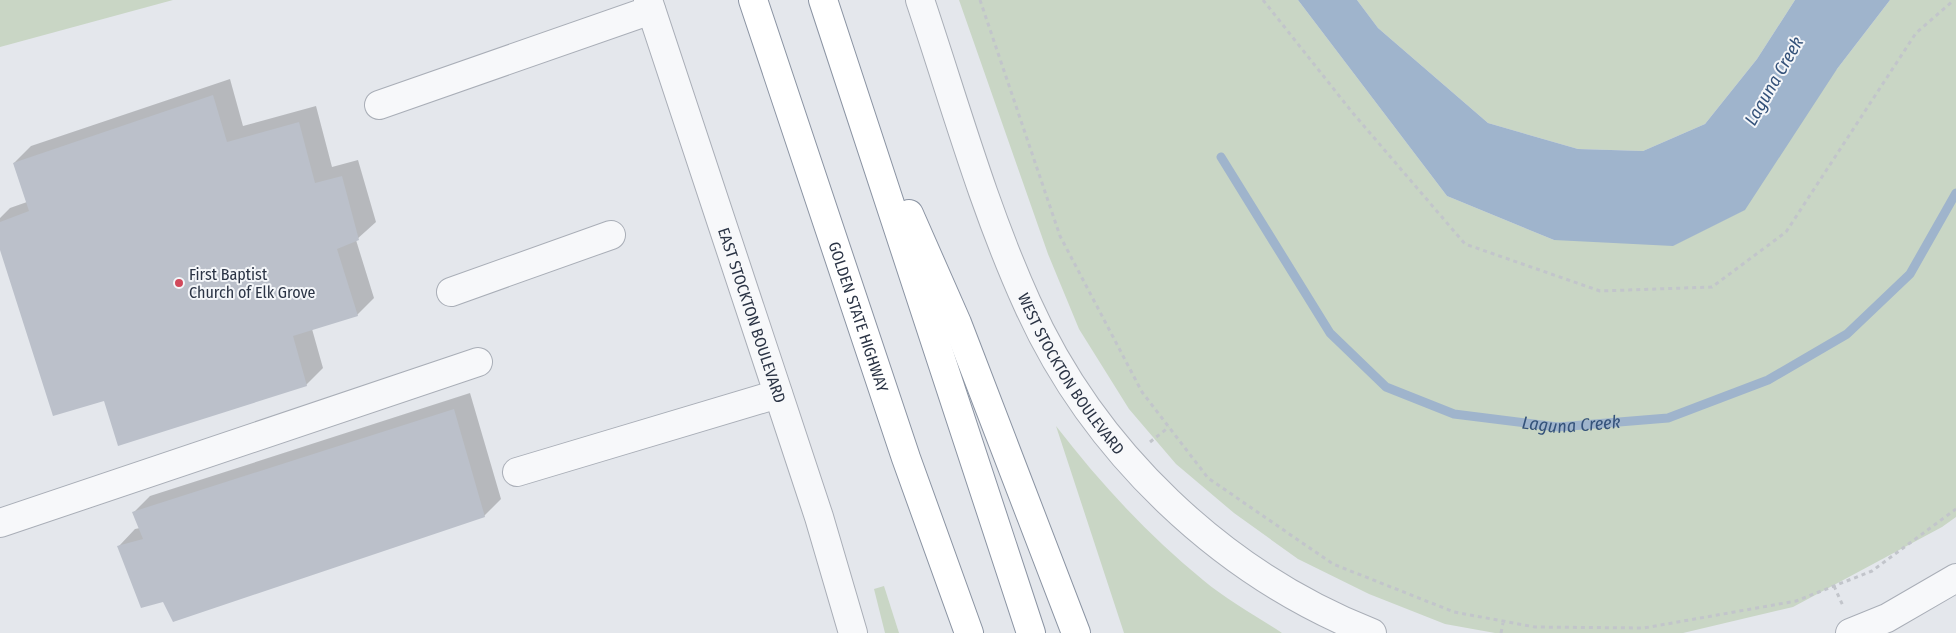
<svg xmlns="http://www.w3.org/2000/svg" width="1956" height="633" font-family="'Fira Sans Condensed',sans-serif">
<rect width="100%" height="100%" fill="#e4e7ec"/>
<g fill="#c9d6c5">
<polygon points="0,0 173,0 0,47"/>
<polygon points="959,0 1298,0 1447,196 1554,240 1837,69 1890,0 1956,0 1956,517 1942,527 1793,607 1683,633 1495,633 1445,624 1369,594 1298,559 1234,513 1176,464 1129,409 1079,329 1048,254"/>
<polygon points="1357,0 1795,0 1757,59 1705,124 1643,151 1578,149 1488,123 1378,28"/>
<path d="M 1056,426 C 1100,483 1147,534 1203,580 C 1227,600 1256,616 1282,633 L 1124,633 Z"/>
<polygon points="884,586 899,633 885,633 874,589"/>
</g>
<polygon fill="#9fb4cc" points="1298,0 1357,0 1378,28 1488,123 1578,149 1643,151 1705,124 1757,59 1795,0 1890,0 1837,69 1745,210 1673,246 1554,240 1447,196"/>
<g fill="#0003">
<polygon points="230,79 243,126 316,106 332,167 358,160 376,222 356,240 374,298 357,315 312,329 323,368 306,385 105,399 0,246 0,218 10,208 27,202 14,163 31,146"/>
<polygon points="470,393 501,499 484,516 164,600 119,546 135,529 140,528 133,513 150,496"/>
</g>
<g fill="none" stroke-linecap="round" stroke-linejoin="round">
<path stroke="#9fb4cc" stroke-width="9" id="s1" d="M 1221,157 L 1330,333 L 1386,387 L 1454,414 L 1558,427 L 1668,418 L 1768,380 L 1847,334 L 1910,274 L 1956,193"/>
</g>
<g fill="#bbc0ca">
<polygon points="213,95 227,142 299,122 315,183 342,176 359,240 337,249 358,316 293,336 307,386 118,446 104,401 53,416 0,250 0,222 29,211 13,163"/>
<polygon points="454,409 485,517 173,622 163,602 141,608 117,546 143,539 132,512"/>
</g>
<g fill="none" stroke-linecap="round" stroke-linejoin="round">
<defs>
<g id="minor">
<path id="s2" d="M 648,0 L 819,517 L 853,633"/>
<path id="s3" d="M 920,0 C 954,101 983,206 1027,303 C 1093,451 1222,574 1372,633"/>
<polyline points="379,105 651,10"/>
<polyline points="451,292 611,235"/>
<polyline points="517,472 778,394"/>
<polyline points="0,523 478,362"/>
<polyline points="1850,633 1887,618 1956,578"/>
</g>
<g id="highway">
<path id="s4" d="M 753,0 L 906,458 L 969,633"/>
<polyline points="823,0 1031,633"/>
<polyline points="909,214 957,323 1076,633"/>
</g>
</defs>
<use href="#minor" stroke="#a9aeb7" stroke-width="30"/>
<use href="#highway" stroke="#8b94a3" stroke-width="30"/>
<g stroke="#c2c5cb" stroke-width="3" stroke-dasharray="4 4" stroke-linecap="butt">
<polyline points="980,0 1060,236 1142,392 1208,478 1333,564 1454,612 1535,627 1644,628 1796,601 1872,571 1956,509"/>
<polyline points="1263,0 1352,112 1465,244 1600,291 1712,287 1786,232 1916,33 1954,0"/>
<polyline points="1150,442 1169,427"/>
<polyline points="1834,586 1843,606"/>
<polyline points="1501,633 1503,623"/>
</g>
<use href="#minor" stroke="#f7f8fa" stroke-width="28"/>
<use href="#highway" stroke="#fff" stroke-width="28"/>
</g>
<circle fill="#d1495b" stroke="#f4f6f9" stroke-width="2" cx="179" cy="283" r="5"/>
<g text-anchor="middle" stroke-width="4" stroke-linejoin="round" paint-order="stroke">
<g font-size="16" fill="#2b3445" stroke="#f4f6f9" text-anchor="start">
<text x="189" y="280">First Baptist<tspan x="189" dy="18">Church of Elk Grove</tspan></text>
</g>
<g font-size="16" fill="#2b3445" stroke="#f4f6f9">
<text dy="6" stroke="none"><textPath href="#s2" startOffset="332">EAST STOCKTON BOULEVARD</textPath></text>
<text dy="6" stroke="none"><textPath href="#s4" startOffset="334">GOLDEN STATE HIGHWAY</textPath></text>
<text dy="6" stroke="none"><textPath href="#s3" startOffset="405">WEST STOCKTON BOULEVARD</textPath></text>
</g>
<g font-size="18" font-style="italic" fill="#34527a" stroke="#f4f6f9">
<text transform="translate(1774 81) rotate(-60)" y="6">Laguna Creek</text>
<text dy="6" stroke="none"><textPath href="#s1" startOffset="476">Laguna Creek</textPath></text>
</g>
</g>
</svg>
